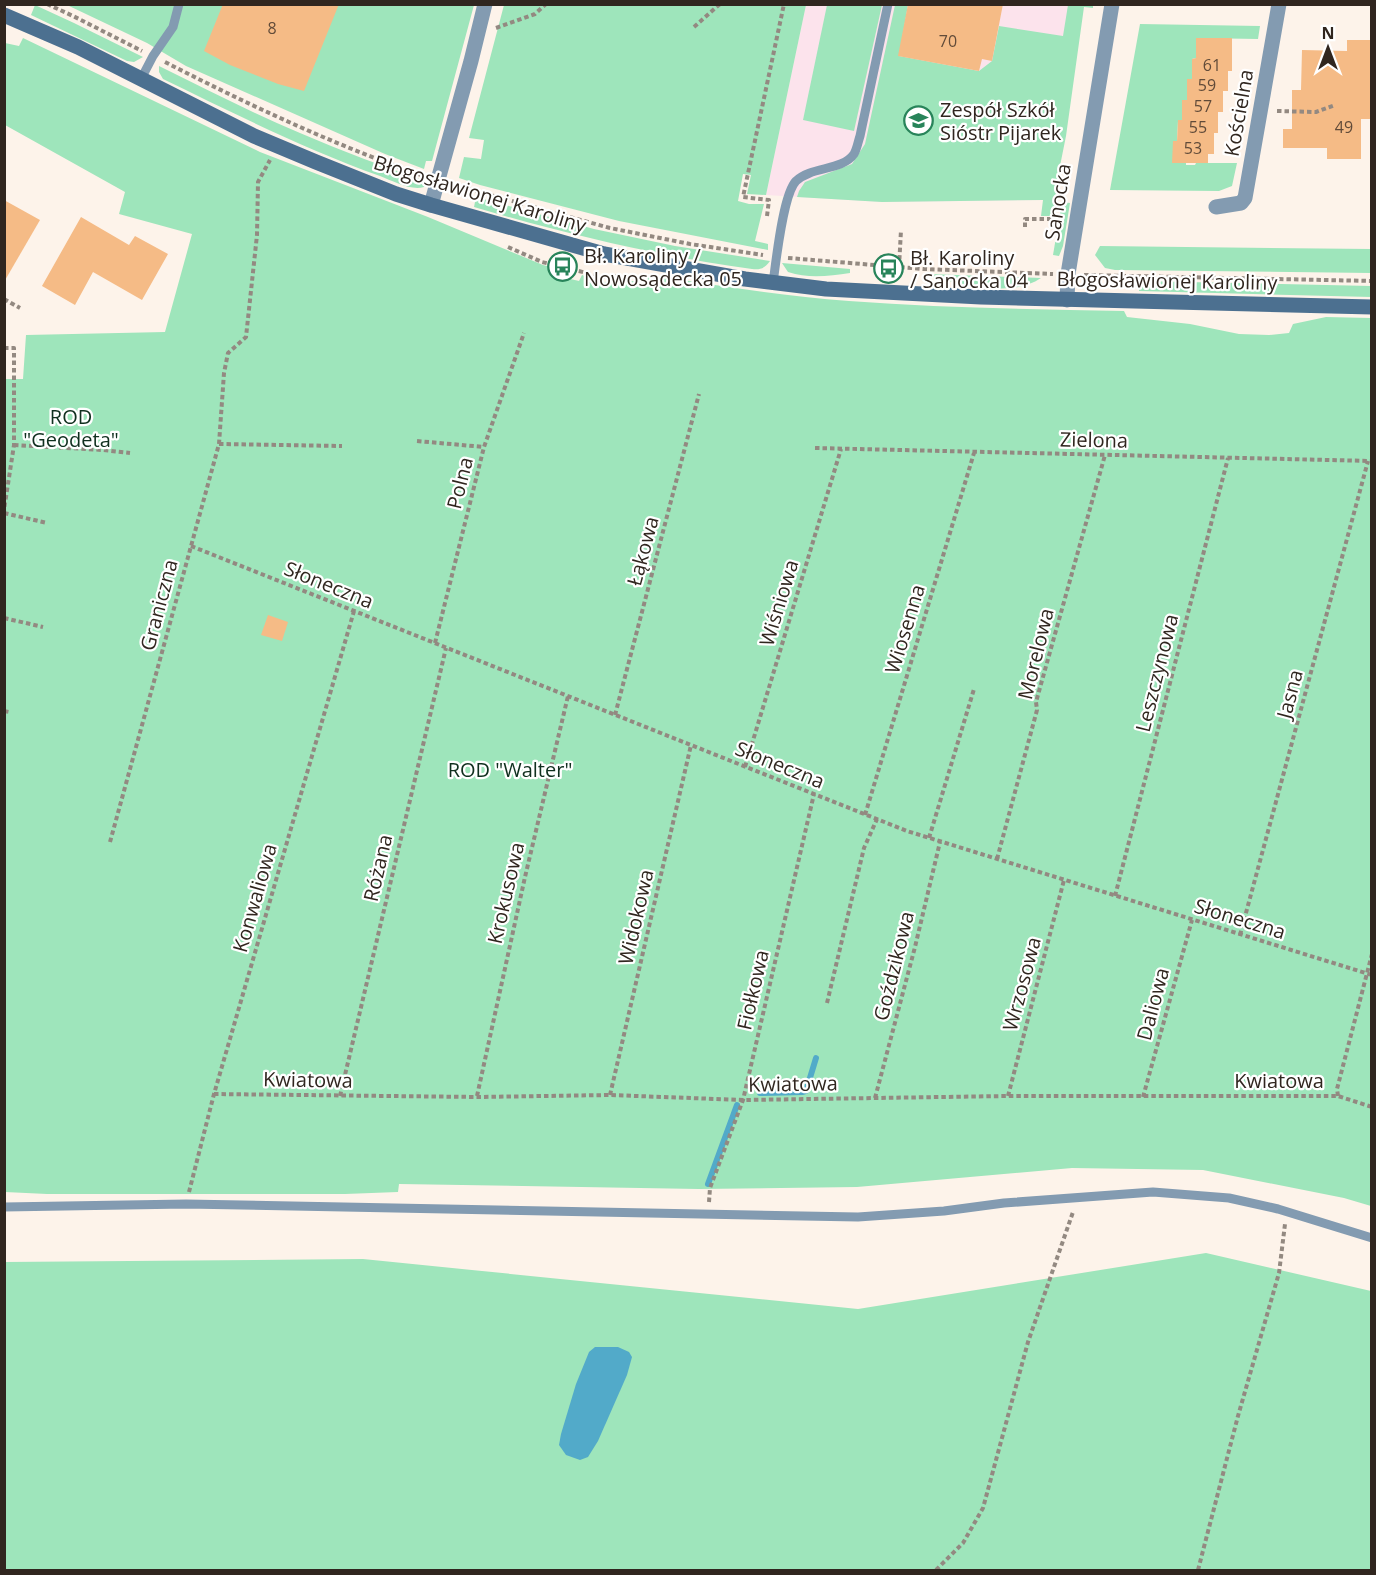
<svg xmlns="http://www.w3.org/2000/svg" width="1376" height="1575" font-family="'Open Sans',sans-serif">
<rect width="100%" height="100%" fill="#fdf3ea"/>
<polygon fill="#fce3ec" points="806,5 1074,5 1043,200 882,202 766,195"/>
<g fill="#9ee5bb">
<polygon points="35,5 74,23 143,57 134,62 127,61 31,15"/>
<polygon points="67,5 474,5 432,161 426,161 424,169 385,154 186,66 147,43"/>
<polygon points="504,5 806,5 766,195 747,194 751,175 743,174 738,201 749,204 764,204 755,241 768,244 768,250 619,221 480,185 459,178 464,157 481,159 484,140 469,138"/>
<polygon points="827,5 882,5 854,131 803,120"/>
<polygon points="895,5 908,5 899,56 979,71 992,61 999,26 1063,36 1068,5 1093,5 1093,8 1084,7 1066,136 1058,176 1059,186 1055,216 1041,216 1043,200 882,202 797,197 799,191 805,182 852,164 865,144"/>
<polygon points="1140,24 1260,26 1258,39 1197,38 1196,58 1192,59 1192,79 1187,79 1187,100 1182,100 1182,120 1178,121 1177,141 1173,141 1173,163 1186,163 1186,165 1195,165 1196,163 1237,163 1232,186 1219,191 1110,190"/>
<path d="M 23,38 L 260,152 L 428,217 L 543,265 L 559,269 L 558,276 L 579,281 L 582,275 L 603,282 L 636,281 L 649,275 C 716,285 782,296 849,301 C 941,308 1032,309 1124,311 L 1127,317 L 1190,324 L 1239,334 L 1269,335 L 1289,333 L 1293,324 L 1326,317 L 1371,318 L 1371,1206 L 1344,1198 L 1203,1170 L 1072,1168 L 857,1187 L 699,1189 L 399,1184 L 398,1192 L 345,1194 L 47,1194 L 5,1192 L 5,379 L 23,379 L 26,335 L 165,332 L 192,234 L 119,214 L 125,192 L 5,125 L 5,43 L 19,46 Z"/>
<path d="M 159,66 C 206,89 252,113 300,133 C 342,151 385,167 428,182 L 424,187 C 411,191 393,181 380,176 C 305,149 235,114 163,79 L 159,72 Z"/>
<path d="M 476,197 L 594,229 L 675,246 L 770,261 C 765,268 761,270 752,269 C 658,256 565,234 474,207 Z"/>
<polygon points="1062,202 1070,203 1063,246 1059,256 1053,255"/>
<polygon points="1100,246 1371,249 1371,273 1115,270 1105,268 1095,255"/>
<path d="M 782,263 L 850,269 L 850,273 C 829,276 809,279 788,272 Z"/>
<path d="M 929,274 L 1041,278 C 1010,299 963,283 929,277 Z"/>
<polygon points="1139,281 1371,286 1371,297 1139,291"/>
<polygon points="1206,1253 1371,1291 1371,1570 5,1570 4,1262 363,1259 858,1309"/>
</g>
<polygon fill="#52aac9" points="595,1347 618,1347 629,1352 632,1357 627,1375 598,1441 588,1457 580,1460 566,1455 559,1445 561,1434 576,1384 589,1352"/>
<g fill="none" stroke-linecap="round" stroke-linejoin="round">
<g stroke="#52aac9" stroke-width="6">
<polyline points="760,1093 803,1092 806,1091 816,1058"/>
<polyline points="708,1184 737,1105"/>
</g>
</g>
<g fill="#f5bb86">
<polygon points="223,4 339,4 304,91 278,84 230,65 204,51"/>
<polygon points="908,4 1003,4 992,61 982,59 979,71 898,56"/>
<polygon points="1196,38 1232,38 1232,71 1228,71 1228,91 1223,91 1223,112 1218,112 1218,133 1214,133 1214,154 1208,154 1208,163 1172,163 1173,141 1177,141 1178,120 1182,120 1182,100 1187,100 1187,79 1192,79 1192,59 1196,58"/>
<polygon points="1347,40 1371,40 1370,119 1361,119 1361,159 1327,159 1327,148 1283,148 1283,129 1292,129 1292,90 1301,90 1302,50 1347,51"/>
<polygon points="4,200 40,220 4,282"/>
<polygon points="81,217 129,245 135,236 168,254 142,300 93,272 75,305 42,286"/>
<polygon points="268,615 288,622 282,641 261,635"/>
</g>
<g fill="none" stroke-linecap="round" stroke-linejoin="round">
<g stroke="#938981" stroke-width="4" stroke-dasharray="4.5 3" stroke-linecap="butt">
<polyline points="47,4 73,16 142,51"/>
<polyline points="694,27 720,4"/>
<polyline points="496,28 535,14 546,4"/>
<path d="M 165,62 C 249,105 334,145 424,176"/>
<polyline points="1277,111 1316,112 1335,105"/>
<polyline points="454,185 610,228 690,244 763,255"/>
<polyline points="767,216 769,200 743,197 784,4"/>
<polyline points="1025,227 1025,219 1057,219"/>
<polyline points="508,247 542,262 603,277 618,276"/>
<polyline points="788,258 924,269 1053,274"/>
<polyline points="899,267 901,230"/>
<polyline points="1084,275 1372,281"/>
<polyline points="4,299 20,308"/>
<polyline points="4,348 14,348 14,445 4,510"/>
<polyline points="417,441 484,447"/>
<polyline points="219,444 342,446"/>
<polyline points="14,445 103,450 130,453"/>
<polyline points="815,448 1372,461"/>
<polyline points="4,513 47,523"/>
<polyline points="191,546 907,831 1372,975"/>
<polyline points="4,618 43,627"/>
<polyline points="435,643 484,447 524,333"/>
<polyline points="4,711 9,712"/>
<polyline points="615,715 699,394"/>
<polyline points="745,767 841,449"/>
<polyline points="865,815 974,453"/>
<polyline points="929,838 974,689"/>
<polyline points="110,842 219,444 224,373 228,353 246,337 257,235 258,182 270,160"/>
<polyline points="997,859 1037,710 1036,702 1105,455"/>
<polyline points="1115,896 1228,458"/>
<polyline points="1240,935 1368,461"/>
<polyline points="827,1003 864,848 877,819"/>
<polyline points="214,1094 477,1097 610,1095 743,1100 1008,1096 1338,1096 1372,1107"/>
<polyline points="610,1095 691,745"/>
<polyline points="340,1096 446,648"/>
<polyline points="477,1096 525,877 568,696"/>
<polyline points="1008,1096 1064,880"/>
<polyline points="1338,1096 1337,1089 1372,954"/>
<polyline points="1143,1097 1192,920"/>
<polyline points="875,1098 915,947 940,842"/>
<polyline points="189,1192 214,1094 354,611"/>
<polyline points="709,1202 710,1188 743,1100 814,794"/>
<polyline points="936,1570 963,1543 983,1508 1028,1342 1073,1212"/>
<polyline points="1198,1570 1238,1416 1279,1273 1285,1224"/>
</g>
<g stroke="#839bb1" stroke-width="9">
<polyline points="141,79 153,56 173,27 179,4"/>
<path d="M 773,283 C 776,262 783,194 796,181 C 812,166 842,171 854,154 C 857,149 858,142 860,136 L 888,4"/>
<polyline points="4,1207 186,1204 858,1217 944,1211 1004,1203 1153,1192 1229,1198 1278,1209 1372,1238"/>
</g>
<g stroke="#839bb1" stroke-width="15">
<polyline points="431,205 471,61 485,4"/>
<polyline points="1216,207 1241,203 1245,198 1279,4"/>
<polyline points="1067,300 1068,274 1112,4"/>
</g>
<polyline stroke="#4c7090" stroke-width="15" points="4,15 78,47 254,136 316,162 396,194 431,205 604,254 745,279 826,289 981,297 1372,307"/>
</g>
<defs>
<symbol id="school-ring" viewBox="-11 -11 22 22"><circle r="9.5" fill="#fff" stroke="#28845a" stroke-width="1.5"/><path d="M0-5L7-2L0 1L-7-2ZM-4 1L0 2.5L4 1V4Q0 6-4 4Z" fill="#28845a"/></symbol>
<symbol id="bus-ring" viewBox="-11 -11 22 22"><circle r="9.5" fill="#fff" stroke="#28845a" stroke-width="1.5"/><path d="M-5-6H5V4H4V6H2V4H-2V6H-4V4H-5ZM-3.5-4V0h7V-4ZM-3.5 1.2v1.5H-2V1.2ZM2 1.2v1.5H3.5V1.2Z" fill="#28845a"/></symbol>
</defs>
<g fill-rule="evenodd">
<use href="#school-ring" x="902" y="104" width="33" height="33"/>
<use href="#bus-ring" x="546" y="250" width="33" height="33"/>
<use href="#bus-ring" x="872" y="252" width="33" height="33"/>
</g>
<g text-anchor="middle" stroke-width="4.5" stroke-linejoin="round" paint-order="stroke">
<g font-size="16" fill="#614b39">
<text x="272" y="34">8</text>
<text x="948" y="47">70</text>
<text x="1212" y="71">61</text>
<text x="1207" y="91">59</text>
<text x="1203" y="112">57</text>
<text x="1198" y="133">55</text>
<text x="1344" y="133">49</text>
<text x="1193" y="154">53</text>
</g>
<g font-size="20" fill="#30261f" stroke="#fff" text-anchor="start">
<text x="940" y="117">Zespół Szkół<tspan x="940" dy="23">Sióstr Pijarek</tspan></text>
<text x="584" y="263">Bł. Karoliny /<tspan x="584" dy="23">Nowosądecka 05</tspan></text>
<text x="910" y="265">Bł. Karoliny<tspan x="910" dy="23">/ Sanocka 04</tspan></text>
</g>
<g font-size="20" fill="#30261f" stroke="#fff">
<text transform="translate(1239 113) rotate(-80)" y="7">Kościelna</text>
<text transform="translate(480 194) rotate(17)" y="7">Błogosławionej Karoliny</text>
<text transform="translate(1058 202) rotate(-81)" y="7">Sanocka</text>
<text transform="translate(1167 281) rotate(1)" y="7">Błogosławionej Karoliny</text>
<text transform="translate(1094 440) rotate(1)" y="7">Zielona</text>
<text transform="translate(460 483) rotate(-76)" y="7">Polna</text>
<text transform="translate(643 551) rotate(-75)" y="7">Łąkowa</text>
<text transform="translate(329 585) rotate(22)" y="7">Słoneczna</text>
<text transform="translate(779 603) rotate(-73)" y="7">Wiśniowa</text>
<text transform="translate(159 605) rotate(-75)" y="7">Graniczna</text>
<text transform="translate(905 629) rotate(-73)" y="7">Wiosenna</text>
<text transform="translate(1036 654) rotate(-76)" y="7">Morelowa</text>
<text transform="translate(1157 673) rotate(-76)" y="7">Leszczynowa</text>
<text transform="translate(1290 694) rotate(-75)" y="7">Jasna</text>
<text transform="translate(780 765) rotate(22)" y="7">Słoneczna</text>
<text transform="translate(378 868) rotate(-77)" y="7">Różana</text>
<text transform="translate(506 893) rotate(-77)" y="7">Krokusowa</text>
<text transform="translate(255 898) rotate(-74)" y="7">Konwaliowa</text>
<text transform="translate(636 917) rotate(-77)" y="7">Widokowa</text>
<text transform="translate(1240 919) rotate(17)" y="7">Słoneczna</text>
<text transform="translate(894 966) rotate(-76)" y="7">Goździkowa</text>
<text transform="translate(1022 984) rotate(-75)" y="7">Wrzosowa</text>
<text transform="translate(753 990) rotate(-77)" y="7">Fiołkowa</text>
<text transform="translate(1153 1004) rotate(-75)" y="7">Daliowa</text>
<text transform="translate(308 1080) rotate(1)" y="7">Kwiatowa</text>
<text x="1279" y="1088">Kwiatowa</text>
<text transform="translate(793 1084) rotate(-1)" y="7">Kwiatowa</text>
</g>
<g font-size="20" fill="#10301f" stroke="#fff">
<text x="71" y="424">ROD<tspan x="71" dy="23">"Geodeta"</tspan></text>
<text x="510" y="777">ROD "Walter"</text>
</g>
</g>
<rect width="1376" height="1575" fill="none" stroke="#30261f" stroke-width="12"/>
<g transform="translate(1328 48)" stroke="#ffffff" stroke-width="4.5" paint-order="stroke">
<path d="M0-4.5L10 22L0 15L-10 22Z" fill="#30261f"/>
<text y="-9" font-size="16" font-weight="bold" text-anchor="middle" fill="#30261f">N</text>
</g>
</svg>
